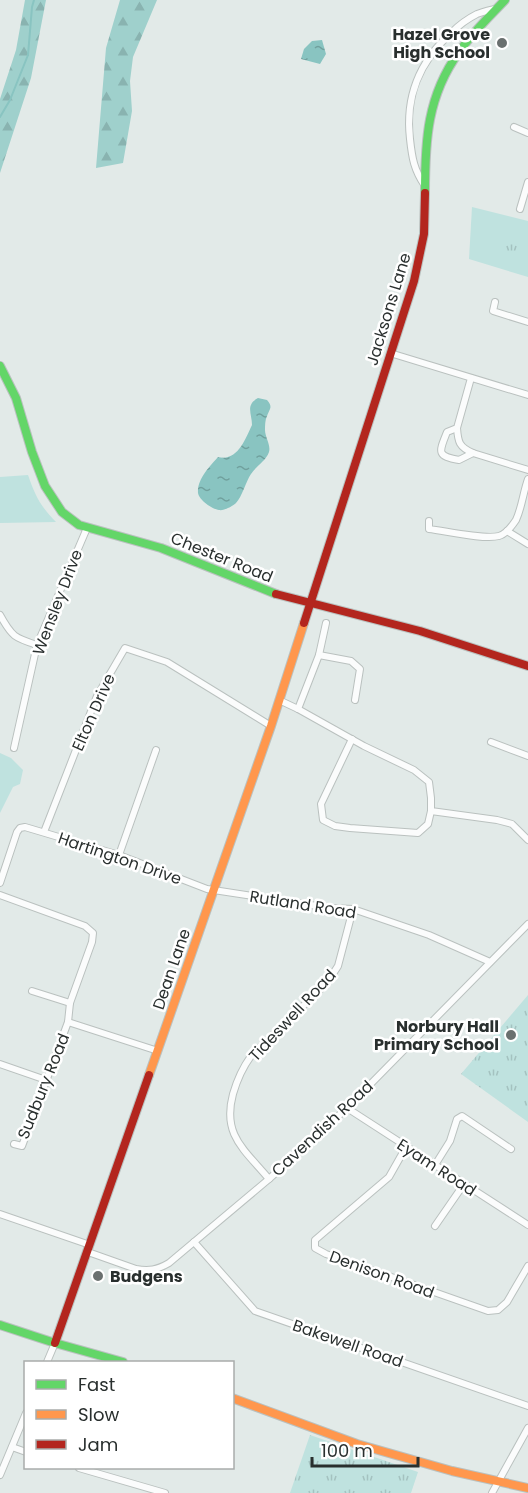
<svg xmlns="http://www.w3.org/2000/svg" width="528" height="1493" font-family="Poppins,sans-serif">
<defs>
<pattern id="forest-firs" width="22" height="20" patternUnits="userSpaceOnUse" patternTransform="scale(1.5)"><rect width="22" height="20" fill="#9fd0cc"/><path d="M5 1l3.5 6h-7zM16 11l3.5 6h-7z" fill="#89b3b0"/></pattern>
<pattern id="park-tufts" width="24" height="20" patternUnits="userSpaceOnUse" patternTransform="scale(1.5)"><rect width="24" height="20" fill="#bfe2df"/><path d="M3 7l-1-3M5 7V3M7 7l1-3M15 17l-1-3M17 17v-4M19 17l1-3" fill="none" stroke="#a4c2c0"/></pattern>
<pattern id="water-ripples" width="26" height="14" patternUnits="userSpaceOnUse" patternTransform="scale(1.5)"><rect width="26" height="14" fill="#89c4c1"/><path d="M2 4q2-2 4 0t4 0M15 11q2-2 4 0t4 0" fill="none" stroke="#70a09d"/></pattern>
</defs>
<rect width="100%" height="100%" fill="#e2eae8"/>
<g fill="#bfe2df">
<polygon points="472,207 528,221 528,277 469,259"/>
<path d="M 28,475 C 35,495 40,506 56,522 L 0,523 L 0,477 Z"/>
<polygon points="0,753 11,758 23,770 20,784 13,787 0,813"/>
</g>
<g fill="url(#forest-firs)">
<polygon points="25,0 46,0 31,78 0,173 0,99 16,50"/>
<polygon points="120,0 157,0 133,57 130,81 132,111 123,163 96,168 106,48"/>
</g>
<g fill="url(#park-tufts)">
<path d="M 513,230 C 513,237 520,240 519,248 L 514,252 L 508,254 L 506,258 C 490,249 496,233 513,230 Z"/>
<polygon points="528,995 528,1122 461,1074"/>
<polygon points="310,1435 418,1472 411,1493 290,1493"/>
</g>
<g fill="url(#water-ripples)">
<polygon points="322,40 326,54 320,64 301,59 304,49 312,41"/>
<path d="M 258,398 L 267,400 C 273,407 270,408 267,416 C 265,420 265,426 265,430 C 265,437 271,445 269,452 C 266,461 256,466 251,474 C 246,481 242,497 236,503 C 233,506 224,511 219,510 C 212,509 199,500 198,493 C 197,479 210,466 218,457 C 237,462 245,440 252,425 C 252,414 245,405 258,398 Z"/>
</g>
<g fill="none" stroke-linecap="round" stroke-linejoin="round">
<polyline stroke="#89c4c1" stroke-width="2" points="0,117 10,100 28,55 32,7 34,0"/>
<defs>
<g id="street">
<polyline points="514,127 528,133"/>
<path d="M 425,186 C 414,170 412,158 410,139 C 405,96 419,62 451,33 C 459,25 467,19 477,14 C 483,12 489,10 495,9"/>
<polyline points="520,209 528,182"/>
<polyline points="495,302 493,311 528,322"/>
<polyline points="390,353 528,395"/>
<path d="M 471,378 L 457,428 L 447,432 C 439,452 436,456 459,460 L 473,453 L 528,470"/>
<path d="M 457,428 C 458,442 459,447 473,453"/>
<path d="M 429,521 L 429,529 C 446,531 484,540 499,536 C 506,534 512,526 516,520 C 522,507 523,493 528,479"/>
<polyline points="507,531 528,544"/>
<path d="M 0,615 C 12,637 15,638 37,645"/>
<polyline points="319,655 351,661 360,669 355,700"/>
<polyline points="279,700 298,709 364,746 414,770 429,782 431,798 431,811 497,820 512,824 528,840"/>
<polyline points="298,709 319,655 326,623"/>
<polyline points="352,739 321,804 323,820 335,826 350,828 418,833 428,824 431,811"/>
<polyline points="491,742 528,756"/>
<polyline points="14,748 37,645 87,528"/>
<polyline points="44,832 97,696 125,648 167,662 271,726"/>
<polyline points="119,855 156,750"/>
<polyline points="0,883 17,832 20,828 25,827 119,855 207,889 330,908 353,909 429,935 490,962"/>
<polyline points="0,895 85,926 93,933 92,942 70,1003 68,1022 22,1146 14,1144"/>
<polyline points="32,991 70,1003"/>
<polyline points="68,1022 158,1051"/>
<polyline points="0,1064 46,1080"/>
<polyline points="347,1108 528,1225"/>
<polyline points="406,1147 389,1177 315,1240 315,1248 326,1254 488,1311 498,1310 507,1302 528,1266"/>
<polyline points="435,1165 450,1141 457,1119 462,1116 511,1149"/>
<path d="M 269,1179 C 244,1149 222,1135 233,1094 C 237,1080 243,1067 251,1056 L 327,983 L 338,966 L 353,909"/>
<polyline points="0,1214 90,1245"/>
<polyline points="435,1226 464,1184"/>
<polyline points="194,1242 255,1311 528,1406"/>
<path d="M 88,1252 L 136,1269 C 149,1271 157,1270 169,1263 L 269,1179 L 347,1108 L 528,924"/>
<polyline points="47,1362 55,1343"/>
<polyline points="12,1447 26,1452"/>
<polyline points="79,1468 165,1493"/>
<polyline points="0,1475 26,1413"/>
<polyline points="492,1493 528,1428"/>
</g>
<g id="fast">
<path d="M 425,193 C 425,141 427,96 459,52 C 472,33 489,17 505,0"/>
<polyline points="0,366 16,398 32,452 45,486 62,512 79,525 161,548 276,594"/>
<polyline points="0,1325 55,1343 123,1362"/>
</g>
<g id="slow">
<polyline points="149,1075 271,726 304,623"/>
<polyline points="232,1398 357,1444 452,1471 528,1488"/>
</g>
<g id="jam">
<polyline points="276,594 420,631 528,666"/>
<polyline points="304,623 414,281 424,234 425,193"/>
<polyline points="55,1343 149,1075"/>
</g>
</defs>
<use href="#street" stroke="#bac1bf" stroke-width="8"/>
<use href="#fast" stroke="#bac1bf" stroke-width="10"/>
<use href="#slow" stroke="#bac1bf" stroke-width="10"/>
<use href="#jam" stroke="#bac1bf" stroke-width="10"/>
<use href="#street" stroke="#fbfcfc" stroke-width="6"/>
<use href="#fast" stroke="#63d668" stroke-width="8"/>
<use href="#slow" stroke="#ff974d" stroke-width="8"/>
<use href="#jam" stroke="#b3261e" stroke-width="8"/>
</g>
<g fill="#6a706f" stroke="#fff" stroke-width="2">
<circle cx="502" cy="43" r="6"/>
<circle cx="511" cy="1035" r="6"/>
<circle cx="98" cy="1276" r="6"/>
</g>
<g text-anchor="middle" stroke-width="5" stroke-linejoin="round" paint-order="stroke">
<g font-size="16" font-weight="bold" fill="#292f2e" stroke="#fff" text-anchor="end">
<text x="490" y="40">Hazel Grove<tspan x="490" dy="18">High School</tspan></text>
<text x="499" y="1032">Norbury Hall<tspan x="499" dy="18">Primary School</tspan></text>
<text x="110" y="1282" text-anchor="start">Budgens</text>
</g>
<g font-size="16" fill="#292f2e" stroke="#fff">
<text transform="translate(388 309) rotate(-73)" y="6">Jacksons Lane</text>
<text transform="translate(222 557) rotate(22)" y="6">Chester Road</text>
<text transform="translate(57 602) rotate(-69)" y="6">Wensley Drive</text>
<text transform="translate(93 712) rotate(-66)" y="6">Elton Drive</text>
<text transform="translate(120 858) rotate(19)" y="6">Hartington Drive</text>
<text transform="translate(303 904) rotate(9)" y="6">Rutland Road</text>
<text transform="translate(171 969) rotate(-71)" y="6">Dean Lane</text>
<text transform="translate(292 1015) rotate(-47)" y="6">Tideswell Road</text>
<text transform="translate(43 1086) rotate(-68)" y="6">Sudbury Road</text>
<text transform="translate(322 1128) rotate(-43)" y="6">Cavendish Road</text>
<text transform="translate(437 1167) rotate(33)" y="6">Eyam Road</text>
<text transform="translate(382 1274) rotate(20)" y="6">Denison Road</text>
<text transform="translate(348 1343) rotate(19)" y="6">Bakewell Road</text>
</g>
</g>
<rect x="24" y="1361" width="210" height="108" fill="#ffffff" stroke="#a9acab" stroke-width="1.5"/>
<rect x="36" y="1380" width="30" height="9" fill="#63d668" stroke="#a9acab" stroke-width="1.5"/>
<text x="78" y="1391" font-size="18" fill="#292f2e">Fast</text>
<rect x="36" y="1410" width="30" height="9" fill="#ff974d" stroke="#a9acab" stroke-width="1.5"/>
<text x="78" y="1421" font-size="18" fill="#292f2e">Slow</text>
<rect x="36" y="1440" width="30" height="9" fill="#b3261e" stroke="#a9acab" stroke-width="1.5"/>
<text x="78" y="1451" font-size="18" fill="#292f2e">Jam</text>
<path d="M312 1457v9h106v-9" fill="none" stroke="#292f2e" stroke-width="3"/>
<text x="321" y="1457" font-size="18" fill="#292f2e" stroke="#ffffff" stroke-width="4.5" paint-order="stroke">100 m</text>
</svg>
